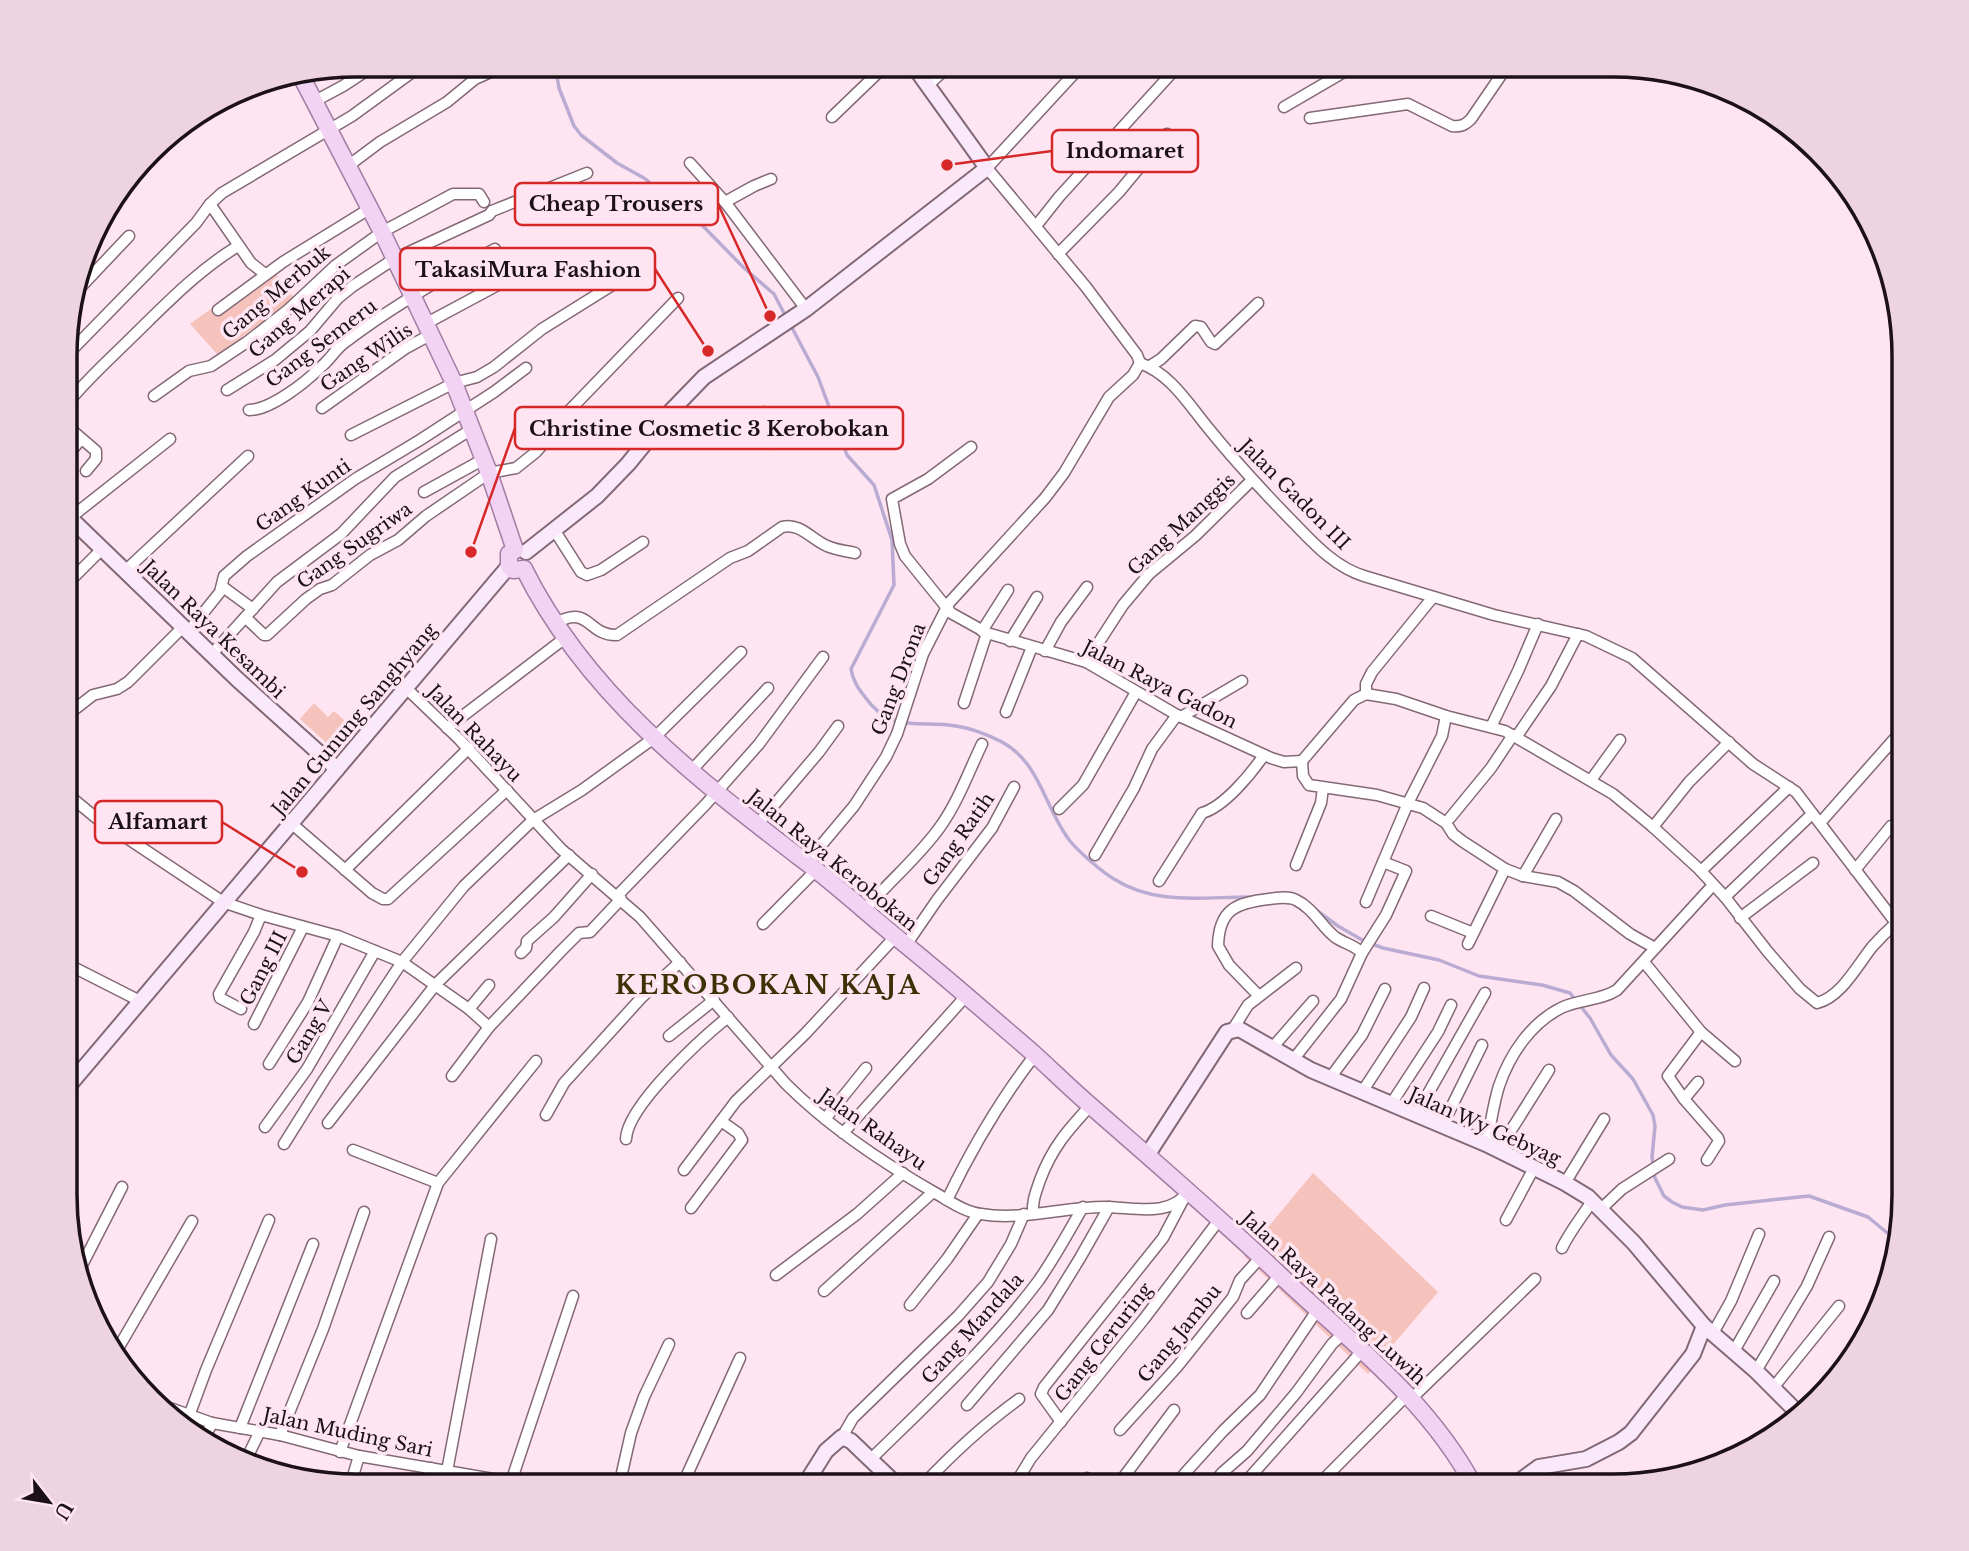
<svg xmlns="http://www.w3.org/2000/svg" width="1969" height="1551" font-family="'Libre Baskerville',serif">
<rect width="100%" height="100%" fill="#ffe5f2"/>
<g fill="#f5c3bc">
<polygon points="270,266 294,298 218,355 190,324"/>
<polygon points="765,404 788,437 769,451 747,417"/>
<polygon points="314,703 328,717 334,711 363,737 344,759 300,719"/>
<polygon points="1313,1173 1438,1292 1368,1374 1244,1256"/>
</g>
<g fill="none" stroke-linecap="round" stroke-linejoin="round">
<g stroke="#baabd3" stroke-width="3.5">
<polyline points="555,65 559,88 574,126 581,135 617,163 644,178 697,220 744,268 774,294 786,317"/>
<path d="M 790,324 L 818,377 L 847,455 L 874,485 L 892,540 L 894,585 L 851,669 C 853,681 858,688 865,697 C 891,734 919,720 956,726 C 970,728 989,735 1002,742 C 1040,762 1045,809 1070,841 C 1079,852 1102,872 1114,879 C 1158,907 1207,896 1255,897"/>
<polyline points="1312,907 1338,926 1364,941 1383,948 1439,960 1479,976 1542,985 1570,993 1590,1018 1611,1055 1633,1079 1653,1115 1655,1126 1652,1157 1655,1178 1664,1196 1672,1202 1682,1207 1703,1210 1725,1205 1809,1196 1868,1217 1897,1241"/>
</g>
<defs>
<g id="street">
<polyline points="1082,65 987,168 1086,287 1137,355 1140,363"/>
<polyline points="1245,65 1248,65"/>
<polyline points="824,67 827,65"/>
<polyline points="1344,72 1354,65"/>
<polyline points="304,80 316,72"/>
<polyline points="927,86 950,65"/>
<polyline points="315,101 343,86 375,65"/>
<polyline points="1284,107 1344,72 1338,65"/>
<polyline points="832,117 886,65"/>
<path d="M 1310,118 L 1408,104 L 1452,126 C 1461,127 1465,125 1471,119 L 1508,65"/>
<polyline points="690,163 725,202 806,309"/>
<polyline points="348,166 380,142 447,102 475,79 506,65"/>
<polyline points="725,202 754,186 771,179"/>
<polyline points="210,204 251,263 265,274"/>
<polyline points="1036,226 1059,197 1179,65"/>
<polyline points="1058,254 1119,192 1167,134"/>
<polyline points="76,292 129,236"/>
<polyline points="218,310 283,262 369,209"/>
<polyline points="425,324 509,279 542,266"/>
<polyline points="67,355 196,223 210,204 222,193 352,116 422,65"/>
<path d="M 1140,363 C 1171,374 1189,405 1209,429 C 1234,460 1260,488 1288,517 C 1311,540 1332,566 1364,576 L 1494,615 L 1586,636 L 1632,658 L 1753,764 L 1796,792 L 1896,923 L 1904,930"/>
<polyline points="1150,366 1161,359 1195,326 1201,327 1211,342 1215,344 1258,303"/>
<polyline points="227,390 275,360 310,331 338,298 353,286 394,259 489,215 492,211 587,173"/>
<polyline points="154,396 189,371 211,366 247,342 289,309 336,265 382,232 453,194 479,194 484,202"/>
<path d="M 67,404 C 87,379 109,360 131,338 C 165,305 197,271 238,246"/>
<polyline points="322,408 406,348 430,335"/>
<path d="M 249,410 C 271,410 306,382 322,366 C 330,359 336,349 344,343 C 391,307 443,277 495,249"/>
<polyline points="67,426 96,451 96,459 86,471"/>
<polyline points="351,435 454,383 477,377 494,367 542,329 614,284"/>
<path d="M 971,447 L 928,479 L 892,499 L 900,544 L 905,556 L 951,613 L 987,633 L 1086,662 L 1177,715 L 1271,758 L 1284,762 L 1302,761 L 1354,700 L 1366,694 L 1396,699 L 1446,716 L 1505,731 L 1613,794 L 1653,827 L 1699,869 L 1725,897 L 1768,952 L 1800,989 L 1817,1003 C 1841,997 1857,966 1872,947 C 1879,939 1887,931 1896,923"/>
<polyline points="67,456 81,439"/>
<polyline points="424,492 484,459"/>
<polyline points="70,518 170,439"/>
<polyline points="555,531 581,572 587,575 601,570 643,542"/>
<polyline points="126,570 248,456"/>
<polyline points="67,584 103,548"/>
<polyline points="223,587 253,609"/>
<polyline points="246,618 264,635 267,635 306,599 320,589 332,585 370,555 398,540 426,516 489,473 516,468 536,452 565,420 566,414 678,298"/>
<path d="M 556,623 C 590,604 587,636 617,635 L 730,558 L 748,551 L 782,527 C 800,522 812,540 827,546 C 836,550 846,551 855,553"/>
<polyline points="982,631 1008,590"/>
<polyline points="188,632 220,592 224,576 247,556 355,479 420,440 494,392 526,368"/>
<polyline points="1010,641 1037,597"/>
<polyline points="1045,651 1061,622 1087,587"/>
<polyline points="211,655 277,582 341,534 395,477 472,429"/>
<polyline points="1086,662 1123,605 1149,574 1195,536 1252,480"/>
<path d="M 406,688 L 459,739 L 561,849 L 640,917 L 786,1084 C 830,1128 883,1163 937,1194 C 951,1202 965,1212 981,1214 C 1021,1221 1063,1207 1104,1207 C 1133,1207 1169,1218 1188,1192"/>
<polyline points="1366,694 1366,684 1372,672 1433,597"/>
<polyline points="964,703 987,633"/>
<polyline points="1006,712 1032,647"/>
<polyline points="66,716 93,695 117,689 128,682 183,627"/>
<polyline points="1181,717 1242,681"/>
<polyline points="1491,727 1518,671 1538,624"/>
<polyline points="447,728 565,638"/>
<polyline points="1517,736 1551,686 1578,634"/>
<polyline points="1302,761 1303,776 1309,785 1377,795 1423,808 1446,823 1453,834 1462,841 1505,869 1523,876 1558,882 1574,891 1630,934 1655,948"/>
<polyline points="690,772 768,688"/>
<polyline points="1591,780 1620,740"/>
<polyline points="66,793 106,826 124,836 223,902 261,915 338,936 402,962 469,1009 489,1027"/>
<polyline points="1059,809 1083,785 1136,692"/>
<polyline points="1450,818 1491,768 1513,735"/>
<polyline points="291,823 372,893 383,899 388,899 507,790"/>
<polyline points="1820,823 1904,728"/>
<polyline points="757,825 819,752 838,726"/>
<polyline points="1653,827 1689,782 1729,742"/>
<polyline points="1095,855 1134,788 1152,749 1177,715"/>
<polyline points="807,862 854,806 886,757 897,734 923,654 949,603 1045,498 1064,473 1109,397 1133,375 1140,363"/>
<polyline points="1296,865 1321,803 1323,788"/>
<polyline points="345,870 469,748"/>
<polyline points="1855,870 1891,826"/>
<polyline points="1701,871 1789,787"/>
<polyline points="1523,876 1556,819"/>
<path d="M 1159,881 L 1202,813 C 1224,807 1251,774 1264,755"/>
<polyline points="617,896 706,804 759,744 823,657"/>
<polyline points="1725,897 1812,814"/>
<polyline points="1366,902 1408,803 1442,736 1446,716"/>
<path d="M 863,912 C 888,882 918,858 940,827 C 958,802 969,771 982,744"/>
<polyline points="1431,916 1473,933"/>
<polyline points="1740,918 1813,863"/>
<polyline points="763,924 816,870"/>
<polyline points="1468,944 1505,869"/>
<polyline points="906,945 937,900 992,828 1014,787"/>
<polyline points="521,953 526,948 527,941 554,917 592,874"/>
<polyline points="1644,962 1701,1032 1735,1061"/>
<polyline points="75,968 140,1001"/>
<path d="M 1259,996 L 1229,965 L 1218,946 C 1219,909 1236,903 1269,899 C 1278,898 1288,896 1296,900 C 1313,908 1321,926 1335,937 C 1343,943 1355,945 1362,953"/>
<polyline points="241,1009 220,998 219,994 254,932 261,915"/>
<polyline points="469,1009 489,985"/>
<polyline points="254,1024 303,927"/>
<polyline points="1233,1029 1248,1005 1296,968"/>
<polyline points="1701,1032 1668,1076 1684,1099 1718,1138 1719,1141 1707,1160"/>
<polyline points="669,1036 714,1000"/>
<polyline points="1272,1048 1313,1001"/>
<polyline points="1293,1060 1341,999 1362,953 1386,915 1406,871 1383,862"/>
<polyline points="269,1064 308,1002 338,936"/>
<polyline points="452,1076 489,1027 561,951 579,933 590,932 621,899"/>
<polyline points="1330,1078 1362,1035 1385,989"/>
<polyline points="1362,1092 1411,1017 1424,988"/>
<polyline points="1684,1099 1698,1082"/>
<polyline points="1391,1104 1438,1032 1451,1005"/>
<polyline points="546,1115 564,1083 642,997 680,962"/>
<polyline points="1416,1115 1485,993"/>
<polyline points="825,1119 866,1068"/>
<polyline points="328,1123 436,984 569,855"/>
<polyline points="1442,1126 1482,1045"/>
<polyline points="265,1127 307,1069 375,951"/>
<polyline points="843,1133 966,996"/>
<path d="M 626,1139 C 627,1106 702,1038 728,1017"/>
<polyline points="284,1144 324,1080 402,962 464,886 533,820 582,790 654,738 741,652"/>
<path d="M 1486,1144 C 1491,1125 1493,1105 1499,1086 C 1510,1054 1531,1023 1561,1008 C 1579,999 1600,1001 1617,990 L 1713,885"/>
<polyline points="353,1150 438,1183"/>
<polyline points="1498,1151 1549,1070"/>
<polyline points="684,1170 736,1101 805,1034 895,937"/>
<polyline points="1565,1183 1604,1119"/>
<path d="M 947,1200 C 972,1148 1000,1100 1035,1055"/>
<polyline points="691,1208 742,1140 738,1133 721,1121"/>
<polyline points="1601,1209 1622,1189 1669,1159"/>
<path d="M 1033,1213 C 1032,1201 1036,1192 1040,1180 C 1052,1148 1067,1131 1090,1106"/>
<polyline points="1506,1220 1534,1168"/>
<path d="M 1562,1248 C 1570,1231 1582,1217 1592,1201"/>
<polyline points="80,1269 122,1187"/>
<polyline points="776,1275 857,1214 903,1173"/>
<polyline points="824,1291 933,1192"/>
<polyline points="910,1305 947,1259 978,1214"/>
<polyline points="1247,1313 1280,1275"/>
<polyline points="1713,1333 1731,1301 1759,1234"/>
<polyline points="1734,1351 1774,1281"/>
<polyline points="116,1352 192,1221"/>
<polyline points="1756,1371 1807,1286 1829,1237"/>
<polyline points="1773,1388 1839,1306"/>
<polyline points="1412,1398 1535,1279"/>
<polyline points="156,1403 212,1423 280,1435 359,1456 535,1486"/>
<polyline points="967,1405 1048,1310 1080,1258 1109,1207"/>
<polyline points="189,1416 206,1370 269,1220"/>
<polyline points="1061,1422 1041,1394 1044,1387 1163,1238 1183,1200"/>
<polyline points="240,1428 313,1244"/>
<polyline points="1120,1430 1177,1367 1233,1297 1240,1280 1261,1257"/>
<polyline points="280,1435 323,1329 364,1212"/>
<polyline points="842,1437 853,1418 958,1316 988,1282 1011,1244 1024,1214"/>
<polyline points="204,1439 212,1423"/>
<polyline points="340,1452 438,1183 536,1061"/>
<path d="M 870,1460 C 928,1403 990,1346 1039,1280 C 1055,1257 1069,1231 1083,1207"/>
<polyline points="244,1464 260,1431"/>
<polyline points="447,1471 491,1239"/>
<polyline points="1178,1481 1223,1431 1260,1395 1318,1309"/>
<polyline points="511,1482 573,1296"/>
<polyline points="350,1486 359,1456"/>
<polyline points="426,1486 431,1468"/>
<polyline points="465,1486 467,1475"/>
<polyline points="619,1486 631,1433 644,1397 669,1344"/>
<polyline points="682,1486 740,1358"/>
<path d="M 922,1486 C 952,1454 983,1425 1019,1399"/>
<polyline points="1014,1486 1031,1458 1144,1319 1219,1220"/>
<polyline points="1079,1486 1082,1481 1087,1478 1103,1486"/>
<polyline points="1117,1486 1174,1410"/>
<polyline points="1211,1486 1222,1473 1247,1451 1296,1393 1332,1344 1344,1333"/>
<polyline points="1242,1486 1362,1351"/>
<polyline points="1317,1486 1408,1394"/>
</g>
<g id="secondary">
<polyline points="67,515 237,679 337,769"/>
<polyline points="526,552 597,496 628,464 672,410 704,377 806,309 987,168 913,65"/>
<polyline points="66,1089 509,566"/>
<polyline points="1148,1154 1227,1032 1239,1029 1311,1070 1486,1144 1565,1183 1588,1197 1634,1243 1704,1326 1756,1371 1797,1412"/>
<polyline points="804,1486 826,1451 842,1437 851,1441 898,1486"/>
<polyline points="1513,1486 1539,1467 1586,1459 1619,1442 1631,1433 1693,1354 1704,1326"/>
</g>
<g id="primary">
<polyline points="300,74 382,232 454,383 489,473 515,550"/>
<polyline points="515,550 509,554 509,566 513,570 524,569"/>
<path d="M 524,569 C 587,695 695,777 803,860 C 839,887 871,917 906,945 C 949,980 991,1017 1033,1053 C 1053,1071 1072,1090 1092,1107 C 1156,1163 1220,1218 1281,1276 C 1350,1341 1429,1401 1474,1486"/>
</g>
</defs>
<use href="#street" stroke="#836876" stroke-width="13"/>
<use href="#secondary" stroke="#836876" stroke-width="18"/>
<use href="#primary" stroke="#a27ca2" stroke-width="19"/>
<use href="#street" stroke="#fff" stroke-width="10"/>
<use href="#secondary" stroke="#f9e9fa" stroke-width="14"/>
<use href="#primary" stroke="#f2d3f4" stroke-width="16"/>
</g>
<g text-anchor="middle" stroke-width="7" stroke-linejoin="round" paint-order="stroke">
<g font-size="19" fill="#1b1116" stroke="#ffe5f2">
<text transform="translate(276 292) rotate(-40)" y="7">Gang Merbuk</text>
<text transform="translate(299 312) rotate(-41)" y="7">Gang Merapi</text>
<text transform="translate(321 343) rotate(-37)" y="7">Gang Semeru</text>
<text transform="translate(366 357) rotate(-34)" y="7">Gang Wilis</text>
<text transform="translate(1295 494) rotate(45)" y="7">Jalan Gadon III</text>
<text transform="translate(303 495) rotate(-35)" y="7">Gang Kunti</text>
<text transform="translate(1181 524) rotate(-43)" y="7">Gang Manggis</text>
<text transform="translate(354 545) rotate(-35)" y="7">Gang Sugriwa</text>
<text transform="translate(214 629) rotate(44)" y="7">Jalan Raya Kesambi</text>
<text transform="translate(898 679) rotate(-69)" y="7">Gang Drona</text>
<text transform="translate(1160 684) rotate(27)" y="7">Jalan Raya Gadon</text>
<text transform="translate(354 719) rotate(-50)" y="7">Jalan Gunung Sanghyang</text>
<text transform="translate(475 733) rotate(46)" y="7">Jalan Rahayu</text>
<text transform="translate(958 839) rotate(-55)" y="7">Gang Ratih</text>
<text transform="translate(833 860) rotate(39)" y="7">Jalan Raya Kerobokan</text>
<text transform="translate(263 968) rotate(-63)" y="7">Gang III</text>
<text transform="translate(309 1032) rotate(-59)" y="7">Gang V</text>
<text transform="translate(1485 1126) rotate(24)" y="7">Jalan Wy Gebyag</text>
<text transform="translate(873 1129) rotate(35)" y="7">Jalan Rahayu</text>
<text transform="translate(1334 1298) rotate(43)" y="7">Jalan Raya Padang Luwih</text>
<text transform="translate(972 1328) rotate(-48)" y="7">Gang Mandala</text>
<text transform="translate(1179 1333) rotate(-51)" y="7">Gang Jambu</text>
<text transform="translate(1103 1342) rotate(-52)" y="7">Gang Ceruring</text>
<text transform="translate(348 1432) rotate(12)" y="7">Jalan Muding Sari</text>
</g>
<g font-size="26" font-weight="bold" letter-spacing="2" fill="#3d3106" stroke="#ffe5f2">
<text x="768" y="994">KEROBOKAN KAJA</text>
</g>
</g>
<path d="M0 0H1969V1551H0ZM356 77H1613A279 279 0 0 1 1892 356V1195A279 279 0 0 1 1613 1474H356A279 279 0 0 1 77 1195V356A279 279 0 0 1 356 77Z" fill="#edd4e0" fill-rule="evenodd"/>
<path fill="none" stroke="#1b1116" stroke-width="3.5" d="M356 77H1613A279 279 0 0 1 1892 356V1195A279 279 0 0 1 1613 1474H356A279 279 0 0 1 77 1195V356A279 279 0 0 1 356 77Z"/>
<path fill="none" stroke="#d62828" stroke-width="2.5" d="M947 165L1052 151M770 316L718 204M708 351L655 269M471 552L515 428M302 872L222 822"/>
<g fill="#d62828" stroke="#ffe5f2" stroke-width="2.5">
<circle cx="947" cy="165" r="7"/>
<circle cx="770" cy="316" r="7"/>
<circle cx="708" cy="351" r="7"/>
<circle cx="471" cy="552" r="7"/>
<circle cx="302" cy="872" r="7"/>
</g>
<g fill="#ffe5f2" stroke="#d62828" stroke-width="2.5">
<rect x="1052" y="130" width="146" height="42" rx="7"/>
<rect x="515" y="183" width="203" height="42" rx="7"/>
<rect x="400" y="248" width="255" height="42" rx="7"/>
<rect x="515" y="407" width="388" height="42" rx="7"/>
<rect x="95" y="801" width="127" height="42" rx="7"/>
</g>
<g font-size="21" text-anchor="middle" font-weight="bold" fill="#1b1116">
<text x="1125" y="158">Indomaret</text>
<text x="616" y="211">Cheap Trousers</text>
<text x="528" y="277">TakasiMura Fashion</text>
<text x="709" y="436">Christine Cosmetic 3 Kerobokan</text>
<text x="158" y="829">Alfamart</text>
</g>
<g transform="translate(49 1502) rotate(121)" stroke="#ffe5f2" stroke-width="5" paint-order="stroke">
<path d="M0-5L12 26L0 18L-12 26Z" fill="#1b1116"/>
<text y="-10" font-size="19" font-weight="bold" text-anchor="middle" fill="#1b1116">U</text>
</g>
</svg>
